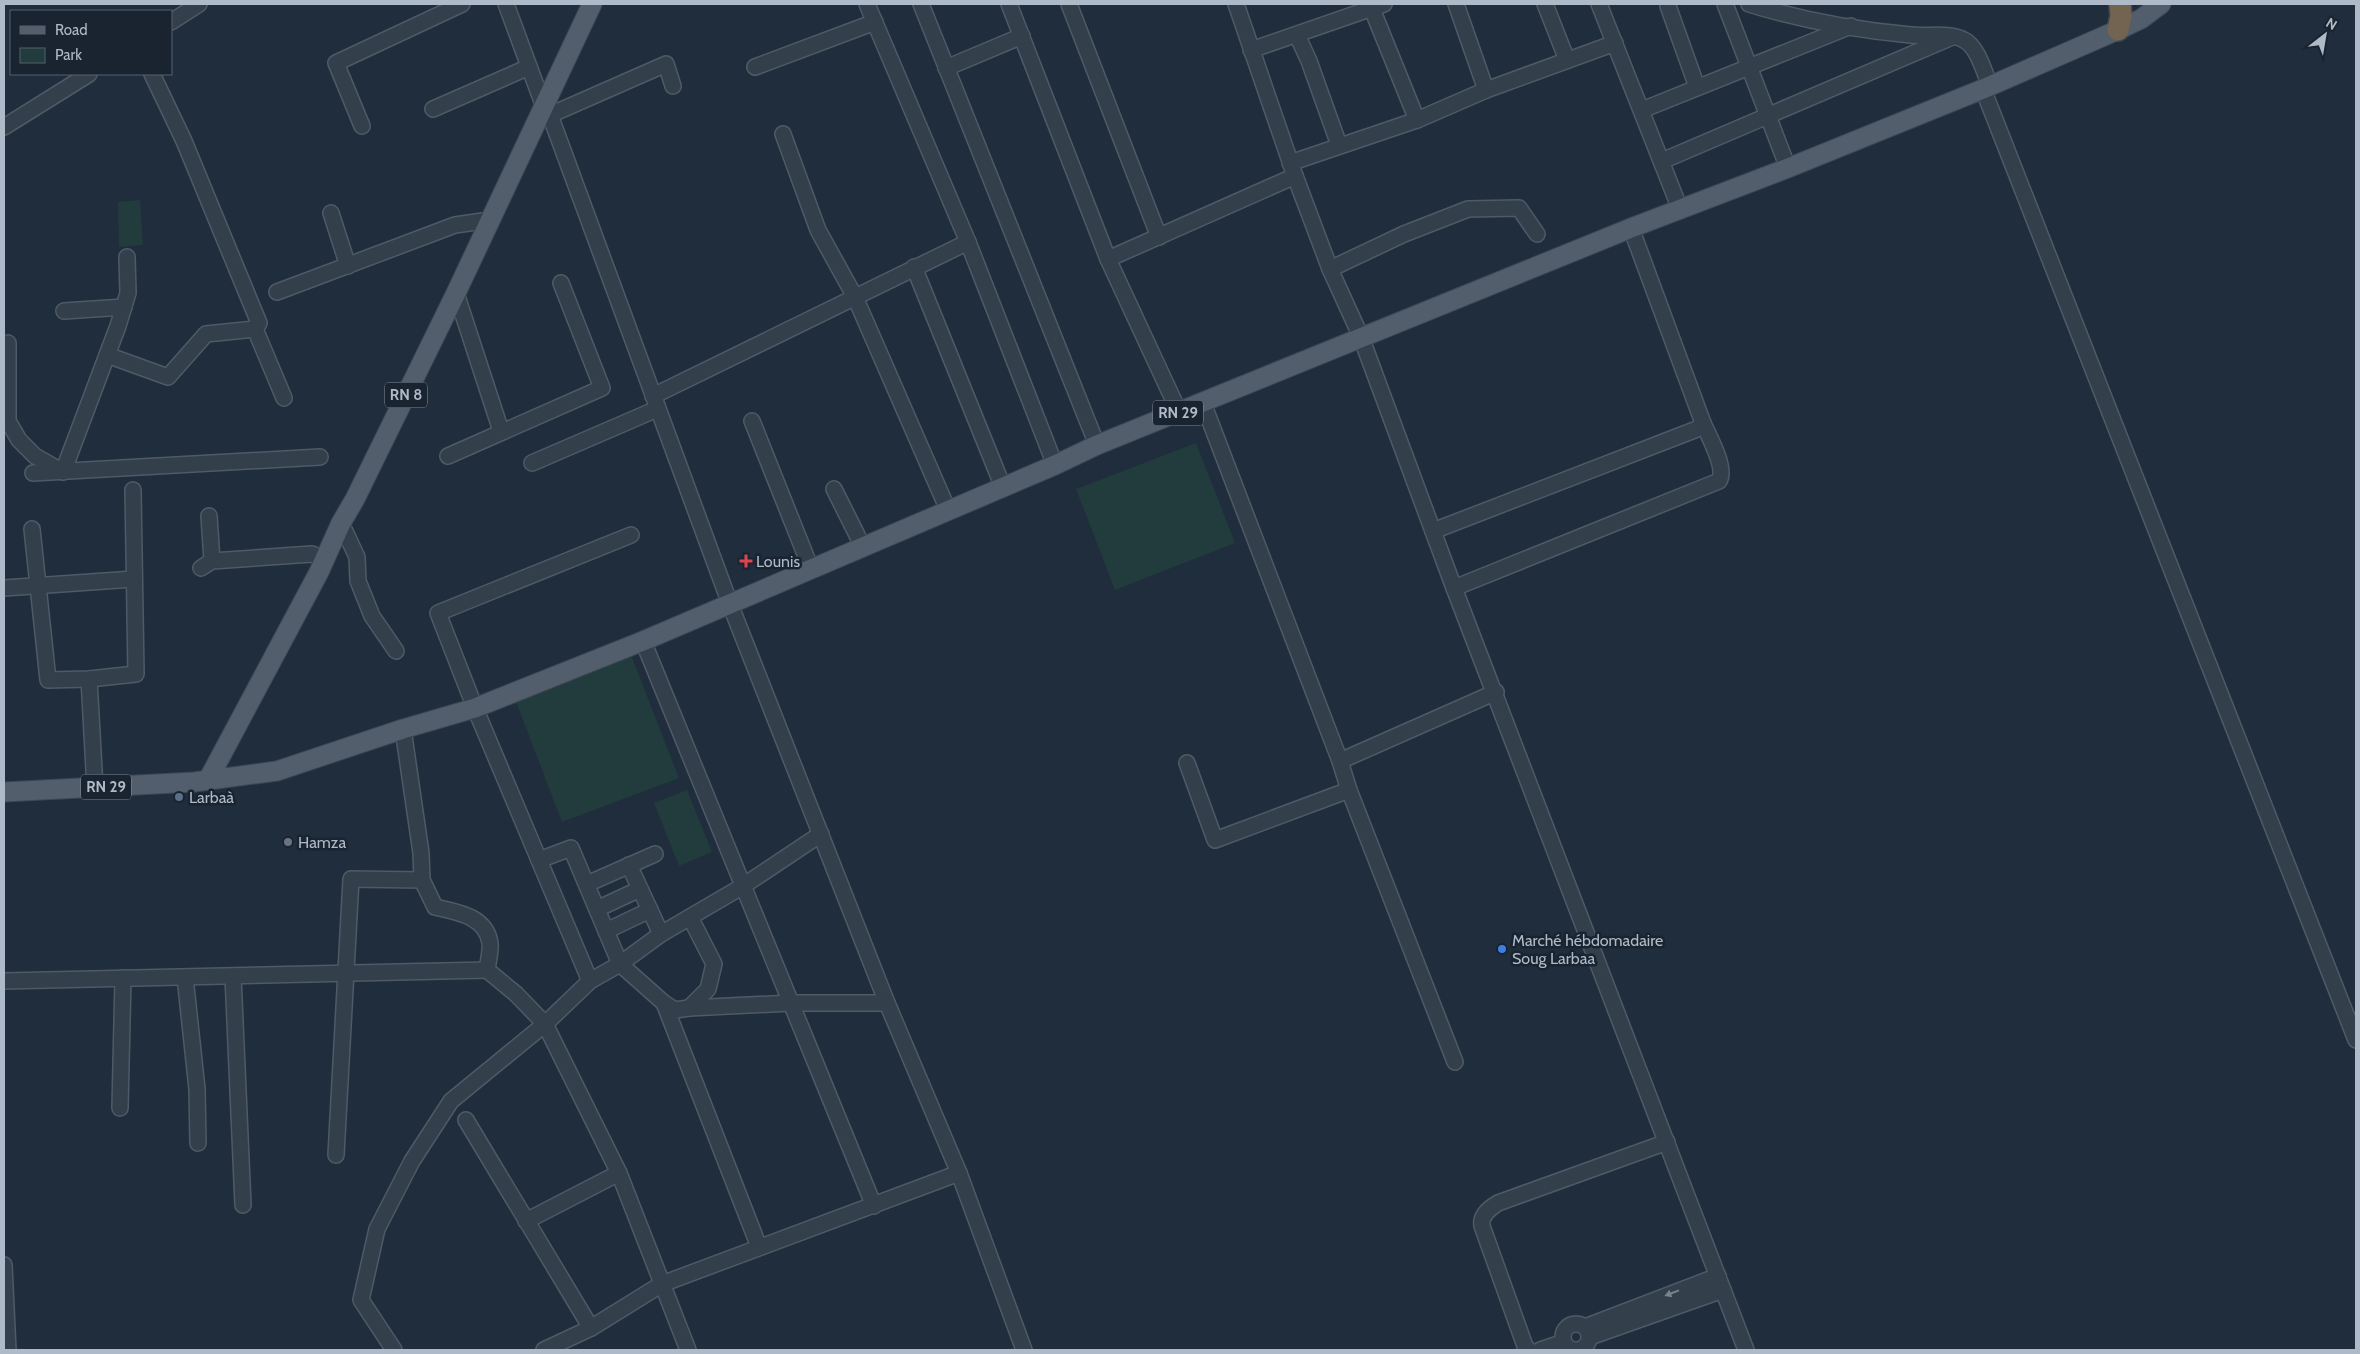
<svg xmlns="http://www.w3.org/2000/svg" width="2360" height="1354" font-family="Cabin,sans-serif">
<rect width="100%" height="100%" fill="#202d3c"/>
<g fill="#223b3d">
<polygon points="140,200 143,245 119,247 118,202"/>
<polygon points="1196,443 1235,543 1115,590 1076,489"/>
<polygon points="631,655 679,778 562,822 515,699"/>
<polygon points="687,790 712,852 679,866 654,803"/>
</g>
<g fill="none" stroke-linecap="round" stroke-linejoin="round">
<defs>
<g id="minor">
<polyline points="506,4 544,107 550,115 730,604 887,1003 959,1173 1024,1350"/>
<polyline points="867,4 968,242 1055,465"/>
<polyline points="921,4 1097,445"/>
<polyline points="1009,4 1108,259 1179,412"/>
<polyline points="1069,4 1159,237"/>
<polyline points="1236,4 1295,176 1330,269 1361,337 1454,588 1746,1350"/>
<polyline points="1370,4 1417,120"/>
<polyline points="1456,4 1486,90"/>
<polyline points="1545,4 1567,60"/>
<polyline points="1599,4 1680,209"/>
<polyline points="1725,4 1788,168"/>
<path d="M 1749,4 C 1801,20 1856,30 1911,35 C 1927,37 1950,32 1964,40 C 1978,47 1984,72 1990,86"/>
<polyline points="1668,6 1697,87"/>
<polyline points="171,22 199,4"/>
<polyline points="1297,35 1309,61 1339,145"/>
<polyline points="1251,50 1384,4"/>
<polyline points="755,67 875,22"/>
<polyline points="946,68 1022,36"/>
<polyline points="152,74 184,141 259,323 255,329 284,398"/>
<polyline points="1983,89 2356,1040"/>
<polyline points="433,109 529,67"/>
<polyline points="1642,110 1851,26"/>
<polyline points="550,115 666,64 673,86"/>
<polyline points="362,126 336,63 462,4"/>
<polyline points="4,127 89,74"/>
<polyline points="783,134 818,230 855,297 948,510"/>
<polyline points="1662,161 1952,37"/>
<polyline points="1290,163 1417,120 1486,90 1615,43"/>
<polyline points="331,213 348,266"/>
<polyline points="1108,259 1295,176"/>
<polyline points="914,267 1003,487"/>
<polyline points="1330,269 1404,234 1468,209 1519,208 1537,234"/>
<polyline points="277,292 455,225 490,220"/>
<polyline points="456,293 501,431"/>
<polyline points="64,311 124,307"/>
<polyline points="8,343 8,421 19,440 35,456 63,472 118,326 128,293 127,257"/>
<polyline points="107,355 168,377 206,334 255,329"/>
<polyline points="653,396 968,242"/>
<polyline points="1203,403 1340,761 1349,790 1455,1062"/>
<polyline points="752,421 811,569"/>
<polyline points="448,456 602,388 561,283"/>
<polyline points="532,463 657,409"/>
<polyline points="33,473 320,457"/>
<polyline points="834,489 863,547"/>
<polyline points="209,516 212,561"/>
<polyline points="341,523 357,557 358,581 372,616 396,651"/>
<polyline points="32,529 48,680 89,679 136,674 133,490"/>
<polyline points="1433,531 1697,429 1703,423 1631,228"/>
<polyline points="201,568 212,561 312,554 325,560"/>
<polyline points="4,588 134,579"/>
<path d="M 1454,588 L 1719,481 C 1727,468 1709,437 1703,423"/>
<polyline points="643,641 874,1206"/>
<polyline points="89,679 95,788"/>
<path d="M 403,729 L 421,853 L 422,880 L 435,907 C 457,912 486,916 490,943 C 491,951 488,962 487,970"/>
<polyline points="1340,761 1496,692"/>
<polyline points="1187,763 1215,840 1349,790"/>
<polyline points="539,860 571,848 620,964 664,1003 675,1010 689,1008 708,989 714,964 690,917"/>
<polyline points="629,865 661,934"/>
<polyline points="587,884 655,854"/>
<polyline points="597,909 640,889"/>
<polyline points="606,931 650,910"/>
<polyline points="233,976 243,1205"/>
<polyline points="185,977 197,1089 198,1143"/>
<polyline points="4,981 487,970 516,994 545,1024 619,1173 688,1350"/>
<polyline points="590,981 475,708 438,613 631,535"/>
<polyline points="664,1003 759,1247"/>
<polyline points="689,1008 791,1003 887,1003"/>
<polyline points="120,1108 123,978"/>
<polyline points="466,1120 591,1328"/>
<polyline points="336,1155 351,879 422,880"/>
<polyline points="526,1221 619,1173"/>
<polyline points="4,1265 8,1350"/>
<circle cx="1576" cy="1337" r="13"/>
<polyline points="1585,1327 1718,1276"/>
<polyline points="1590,1337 1723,1290"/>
<polyline points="394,1350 361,1300 377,1229 412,1161 451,1101 545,1024 590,981 620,964 661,934 743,886 821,834"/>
<polyline points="544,1350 591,1328 662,1284 959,1173"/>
<path d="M 1529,1350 L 1525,1346 L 1482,1226 C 1480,1215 1490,1208 1498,1203 L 1667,1142"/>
<polyline points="1540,1350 1564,1342"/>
</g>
<g id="major">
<polyline points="208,780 319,572 341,523 355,499 456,293 592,4"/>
<polyline points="4,792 194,782 277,771 403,729 475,708 643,641 1055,465 1097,445 1631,228 1788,168 1983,89 2118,30 2141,19 2161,4"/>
</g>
<polyline id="highway" points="2118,30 2121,16 2120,4"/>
</defs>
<use href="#minor" stroke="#4f5a66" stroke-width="18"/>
<use href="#major" stroke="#3d4855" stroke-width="21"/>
<use href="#highway" stroke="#3f4a56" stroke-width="24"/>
<use href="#minor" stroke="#343f4c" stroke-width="15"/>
<use href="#major" stroke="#525e6c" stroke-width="19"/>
<use href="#highway" stroke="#726450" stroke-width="21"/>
</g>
<defs><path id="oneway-solid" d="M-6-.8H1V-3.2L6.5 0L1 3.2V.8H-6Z" transform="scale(1.25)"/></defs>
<use fill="#788390" href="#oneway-solid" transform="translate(1672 1293) rotate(159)"/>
<path fill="#e0444e" stroke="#192430" stroke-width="2" d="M743.5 553.5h5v5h5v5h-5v5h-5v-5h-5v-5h5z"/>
<circle fill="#5c6f8a" stroke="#192430" stroke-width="2" cx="179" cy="797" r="5"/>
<circle fill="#6b7280" stroke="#192430" stroke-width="2" cx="288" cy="842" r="5"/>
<circle fill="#3f7fe0" stroke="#192430" stroke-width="2" cx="1502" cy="949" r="5"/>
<g text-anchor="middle" stroke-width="5" stroke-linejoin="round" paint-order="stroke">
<g fill="#192430" stroke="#828d9a" stroke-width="1">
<rect x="385" y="382.5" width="42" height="25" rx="4"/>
<rect x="1153" y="400.5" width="50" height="25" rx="4"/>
<rect x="81" y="774.5" width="50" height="25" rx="4"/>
</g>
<g font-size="15" font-weight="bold" fill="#afbac8">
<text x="406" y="400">RN 8</text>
<text x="1178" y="418">RN 29</text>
<text x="106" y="792">RN 29</text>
</g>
<g font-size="16" fill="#afbac8" stroke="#192430" text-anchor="start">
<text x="756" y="567">Lounis</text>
<text x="189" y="803">Larbaà</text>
<text x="298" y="848">Hamza</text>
<text x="1512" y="946">Marché hébdomadaire<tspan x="1512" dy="18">Soug Larbaa</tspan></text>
</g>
</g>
<rect width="2360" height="1354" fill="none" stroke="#afbac8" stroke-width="10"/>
<rect x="10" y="10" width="162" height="65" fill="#192430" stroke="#55606d"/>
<rect x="20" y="26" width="25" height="8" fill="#525e6c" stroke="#55606d"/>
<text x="55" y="35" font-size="15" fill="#afbac8">Road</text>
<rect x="20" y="48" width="25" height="15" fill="#223b3d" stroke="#55606d"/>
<text x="55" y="60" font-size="15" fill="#afbac8">Park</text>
<g transform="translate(2325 35) rotate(31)" stroke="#192430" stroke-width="4" paint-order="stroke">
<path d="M0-4L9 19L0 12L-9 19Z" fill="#afbac8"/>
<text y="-8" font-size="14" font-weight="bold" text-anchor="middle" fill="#afbac8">N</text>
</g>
</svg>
